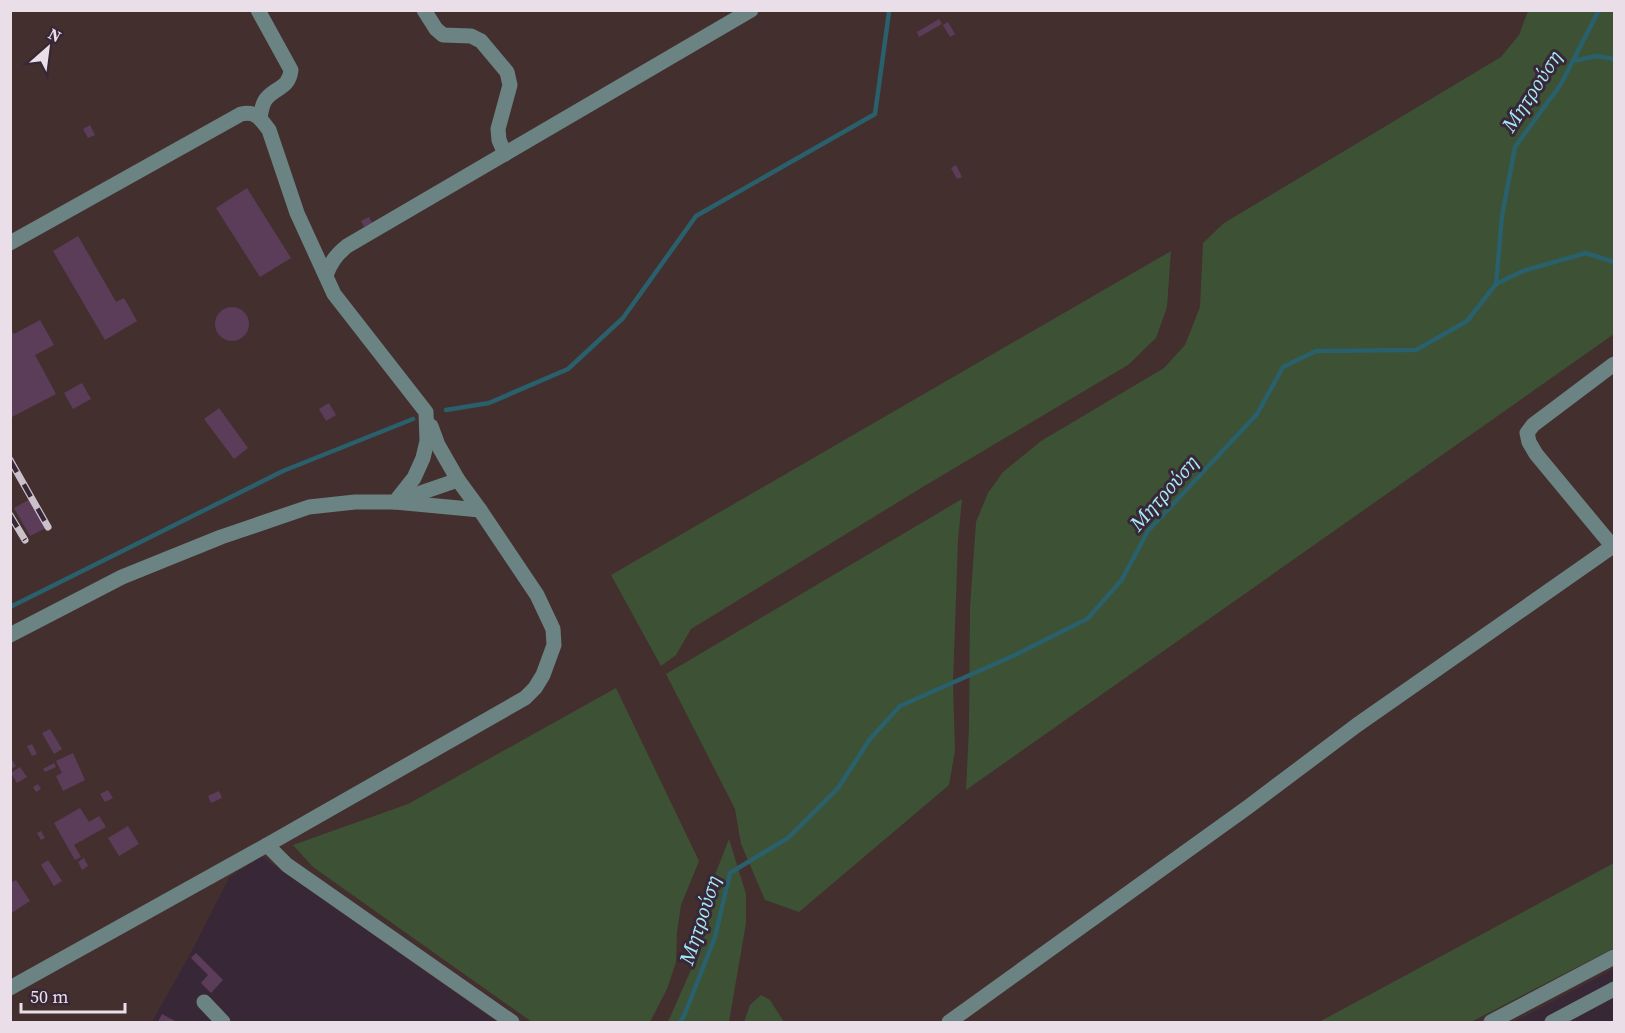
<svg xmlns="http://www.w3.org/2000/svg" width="1625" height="1033" font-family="'Source Serif 4',serif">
<rect width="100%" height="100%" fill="#382736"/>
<polygon fill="#432f2e" points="10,11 1614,11 1614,969 1514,1022 497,1022 261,856 229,878 194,947 152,1022 11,1022"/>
<g fill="#3d5134">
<polygon points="1528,11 1614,11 1614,334 966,790 969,728 970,607 976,522 988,493 1003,472 1041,441 1164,368 1185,345 1200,307 1203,243 1224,223 1501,57 1519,35"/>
<polygon points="1171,251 1167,307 1156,338 1128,365 926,485 691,629 676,655 661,666 611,575"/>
<polygon points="962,499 958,540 953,684 955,751 949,785 799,912 765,900 741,844 735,809 666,674"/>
<polygon points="616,688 699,861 681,905 677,932 676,962 667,989 650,1022 532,1022 313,867 293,845 408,804"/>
<polygon points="729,839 746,894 746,923 729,1022 668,1022 693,965 694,935 702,908"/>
<polygon points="1614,863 1614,948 1471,1022 1319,1022"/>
<polygon points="761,995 770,1000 784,1022 744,1022 750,1005"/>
</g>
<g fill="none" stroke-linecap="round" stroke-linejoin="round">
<g stroke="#29606c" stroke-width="4.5">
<polyline points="1573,61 1597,56 1614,59"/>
<polyline points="1496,284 1523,271 1586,253 1614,262"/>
<polyline points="446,410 489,403 568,369 623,318 696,216 875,114 889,12"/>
<polyline points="10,607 283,471 413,419"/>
<polyline points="680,1022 684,1016 715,937 730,873 788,838 838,788 870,739 900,706 1015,655 1087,619 1121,581 1148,531 1257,414 1283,367 1316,351 1416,350 1467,321 1496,284 1502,216 1515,147 1561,84 1599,10"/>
</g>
</g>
<g fill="#5c3d59">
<polygon points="939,19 942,24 919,37 917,32"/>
<polygon points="948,22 955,34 950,37 943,25"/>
<polygon points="90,125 95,135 88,138 83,129"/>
<polygon points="956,165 962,177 957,179 951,168"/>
<polygon points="247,188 291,258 260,277 216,208"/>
<polygon points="369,217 372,223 364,227 361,221"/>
<polygon points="78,236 116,302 124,298 137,321 105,340 53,251"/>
<circle cx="232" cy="324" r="17"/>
<polygon points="40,320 54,345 35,355 56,394 10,418 10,328 14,334"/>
<polygon points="82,383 91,399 73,409 64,393"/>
<polygon points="329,403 336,415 326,421 319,409"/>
<polygon points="219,408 248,448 234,459 204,419"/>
<polygon points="12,456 18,467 10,471 10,457"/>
<polygon points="32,498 48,527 30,536 14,508"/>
<polygon points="50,729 62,749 54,754 42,733"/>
<polygon points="32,744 37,754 32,756 27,746"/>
<polygon points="73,753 85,780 63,791 56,776 62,773 56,761"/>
<polygon points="10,757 16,766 10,769"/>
<polygon points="54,763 56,767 45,772 43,769"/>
<polygon points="20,767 27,777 17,783 11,773"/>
<polygon points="38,784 41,789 36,792 33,787"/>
<polygon points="108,790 113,798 105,802 100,794"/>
<polygon points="219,791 222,798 211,803 208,796"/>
<polygon points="80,808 89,822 99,816 106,827 74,845 81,857 75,860 54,823"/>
<polygon points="128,826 139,844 119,856 108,838"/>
<polygon points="41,831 45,838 41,840 37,833"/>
<polygon points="84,858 88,866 82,870 78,862"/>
<polygon points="48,860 62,881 54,886 41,865"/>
<polygon points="16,880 30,901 10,914 10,883"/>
<polygon points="196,953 223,980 211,993 201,983 208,975 191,958"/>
<polygon points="162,1014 177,1022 158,1022"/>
</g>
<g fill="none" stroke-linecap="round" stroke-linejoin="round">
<g stroke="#6b8382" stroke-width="15">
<path d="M 258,10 L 291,70 C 289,89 275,87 266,99 C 262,104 261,112 260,118"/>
<polyline points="424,10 436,29 443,35 471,36 481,41 507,72 510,85 498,129 499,140 505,154"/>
<path d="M 10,243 L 241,114 C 256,111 260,118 269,130 L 297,213 L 334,294 L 426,412 L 427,441 L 423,458 L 414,478 L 395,502 L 355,502 L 309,507 L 221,537 L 122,577 L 10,635"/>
<path d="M 326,275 C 331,262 336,255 347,246 L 751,10"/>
<polyline points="1614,364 1533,425 1527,433 1529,442 1536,454 1614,548"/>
<polyline points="400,500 458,480"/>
<polyline points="395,502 480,510"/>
<polyline points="267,845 287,865 512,1022"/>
<polyline points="10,988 267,845 525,698 535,688 543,675 554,645 553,629 537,595 480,510 458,480 438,445 431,426"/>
<polyline points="204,1002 223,1022"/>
<polyline points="949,1022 1248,807 1357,725 1613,546"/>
<polyline points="1491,1022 1614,957"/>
<polyline points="1552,1022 1614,989"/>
</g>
<defs>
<g id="rail">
<polyline points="10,460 48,527"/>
<polyline points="10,515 25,540"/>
</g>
</defs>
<use href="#rail" stroke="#ccc0ca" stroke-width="7"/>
<use href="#rail" stroke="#382736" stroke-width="4.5" stroke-dasharray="14" stroke-linecap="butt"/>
</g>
<g text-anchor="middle" stroke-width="6" stroke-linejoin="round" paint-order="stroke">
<g font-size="21" font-style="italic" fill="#a5eaf9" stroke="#382736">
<text transform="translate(1532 91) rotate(-57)" y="7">Μητρούση</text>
<text transform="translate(1164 493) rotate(-49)" y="7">Μητρούση</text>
<text transform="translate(700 920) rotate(-72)" y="7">Μητρούση</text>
</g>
</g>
<rect width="1625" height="1033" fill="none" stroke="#eadfe8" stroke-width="24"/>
<g transform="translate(48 48) rotate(28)" stroke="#382736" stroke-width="4.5" paint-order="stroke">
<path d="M0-4.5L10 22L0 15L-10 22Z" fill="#eadfe8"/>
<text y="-9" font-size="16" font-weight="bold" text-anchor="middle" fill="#eadfe8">N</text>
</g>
<path d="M21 1003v9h104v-9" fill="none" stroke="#eadfe8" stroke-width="3"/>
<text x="30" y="1003" font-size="18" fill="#eadfe8" stroke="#382736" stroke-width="4.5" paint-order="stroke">50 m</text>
</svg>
